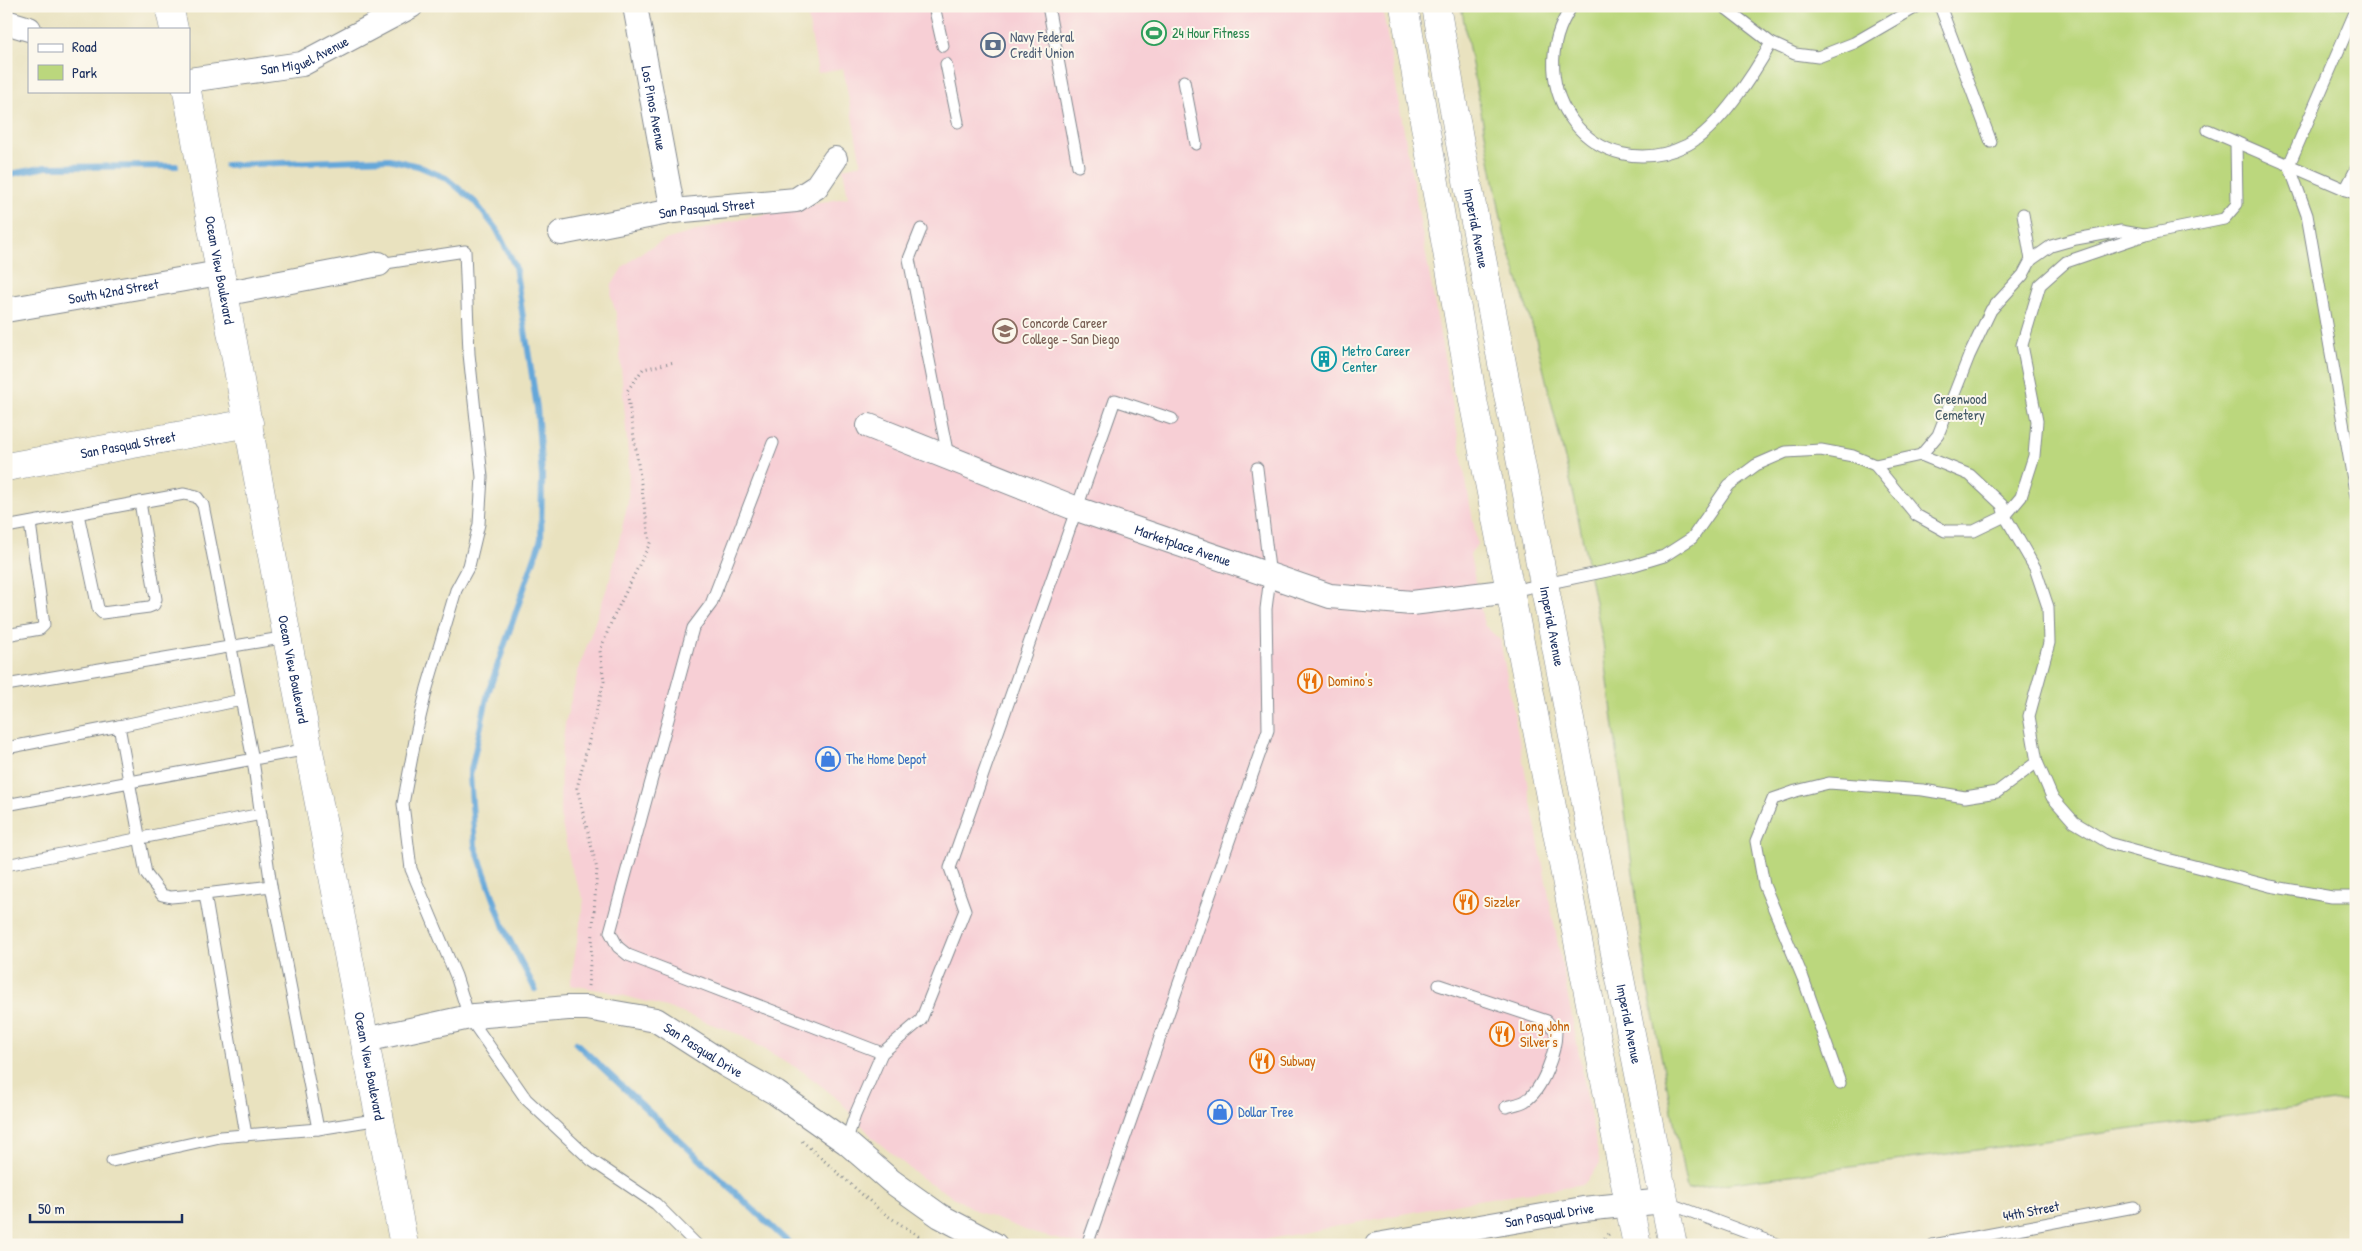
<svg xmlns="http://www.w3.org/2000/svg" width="2362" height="1251" font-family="'Patrick Hand',sans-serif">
<rect width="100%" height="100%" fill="#fbf7ec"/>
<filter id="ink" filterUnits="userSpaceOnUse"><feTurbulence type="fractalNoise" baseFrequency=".02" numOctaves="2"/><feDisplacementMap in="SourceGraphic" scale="10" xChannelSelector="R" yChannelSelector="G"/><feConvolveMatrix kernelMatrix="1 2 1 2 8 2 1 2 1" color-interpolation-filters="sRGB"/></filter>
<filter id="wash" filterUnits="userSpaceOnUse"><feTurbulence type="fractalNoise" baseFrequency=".0096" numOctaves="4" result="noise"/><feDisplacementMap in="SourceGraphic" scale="20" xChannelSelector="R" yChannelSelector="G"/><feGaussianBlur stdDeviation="1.12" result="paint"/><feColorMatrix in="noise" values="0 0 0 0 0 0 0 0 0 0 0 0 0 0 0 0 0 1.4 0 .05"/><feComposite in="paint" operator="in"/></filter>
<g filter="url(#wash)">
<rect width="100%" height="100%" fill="#e9e2bf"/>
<polygon fill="#f7cfd5" points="806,6 1382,6 1475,532 1477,544 1470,555 1484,625 1500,640 1600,1164 1584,1184 1477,1200 1237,1245 1080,1245 1033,1233 978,1212 920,1177 873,1138 838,1099 802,1071 738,1034 666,1007 606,991 570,985 584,900 572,871 560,815 561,756 565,724 578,671 610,579 628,502 629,467 617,317 611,297 612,284 623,267 642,252 665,240 731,221 848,197 843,168 861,164 843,68 818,73"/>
<polygon fill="#bbd77d" stroke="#6b836e" points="1461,6 2356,6 2356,1099 1687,1189 1648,988 1603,643 1575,501 1536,338 1504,234"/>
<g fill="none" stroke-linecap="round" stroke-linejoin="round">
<g stroke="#65a7d9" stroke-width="6">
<polyline points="226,165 389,159 418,166 446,178 475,202 497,230 515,266 537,408 542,477 541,539 488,693 470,775 475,846 506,933 535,989"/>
<polyline points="6,175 46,167 176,166"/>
<polyline points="576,1043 791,1245"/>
</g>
</g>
</g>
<g filter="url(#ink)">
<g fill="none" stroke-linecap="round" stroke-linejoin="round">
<defs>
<g id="lane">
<polyline points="934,6 943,46"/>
<polyline points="1048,6 1078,166"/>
<path d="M 1572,6 C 1517,87 1594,190 1687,145 C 1718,129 1754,74 1771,43"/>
<polyline points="1723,6 1771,43 1795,54 1818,57 1854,43 1918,6"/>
<polyline points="1940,6 1991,142"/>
<polyline points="2356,10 2289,165 2307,215 2356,497"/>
<polyline points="946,64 958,122"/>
<polyline points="1184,81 1196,144"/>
<polyline points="2208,130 2356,194"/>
<polyline points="2345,190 2356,169"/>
<polyline points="2023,214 2031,260"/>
<polyline points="921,229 909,259 948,456"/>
<polyline points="379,264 465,251 469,354 482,477 479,524 469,566 456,590 427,688 417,730 403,804 411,869 456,976 469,1017 526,1099 591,1160 656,1204 697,1245"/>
<polyline points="773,443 711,604 693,628 610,932 618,947 628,955 882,1053"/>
<polyline points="1921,455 1970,475 2002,505 2005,516 2035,568 2048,607 2049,643 2029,716 2037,762 2052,797 2074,822 2109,843 2171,860 2270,886 2332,897 2356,897"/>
<polyline points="1875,465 1921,455 1938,435 1969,356 1991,310 2023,275 2031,260 2051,246 2076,239 2121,231 2144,235"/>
<polyline points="78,514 98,608 102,613 149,607 154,605 156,599 140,502"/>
<polyline points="6,527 184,494 197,497 203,505 253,760 271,886 318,1129 380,1119"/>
<polyline points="1511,591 1631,566 1664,556 1692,538 1729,485 1756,465 1786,452 1821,450 1853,456 1875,465 1916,515 1945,531 1974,531 2005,516 2021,497 2034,456 2037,421 2022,345 2040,285 2066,262 2145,235 2224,219 2237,204 2236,142"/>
<polyline points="6,635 40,629 44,625 30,523"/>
<polyline points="6,685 287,637"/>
<polyline points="119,726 241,700"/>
<polyline points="6,748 119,726 146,874 162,895 171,897 205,894 246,1135"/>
<polyline points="6,805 308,749"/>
<polyline points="6,865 261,814"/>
<polyline points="205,894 271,886"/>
<path d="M 1439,985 L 1547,1021 L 1556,1032 C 1556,1051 1543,1090 1525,1101 C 1520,1104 1512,1105 1506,1107"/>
<polyline points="1840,1083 1803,978 1764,885 1756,841 1773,799 1796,791 1829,783 1923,790 1965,797 1997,792 2037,762"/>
<polyline points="846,1142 855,1115 882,1053 921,1020 965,910 950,868 1115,400 1172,419"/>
<polyline points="112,1161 220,1137 318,1129"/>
<polyline points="1665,1202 1780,1245"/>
<polyline points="1087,1245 1268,730 1266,609 1270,577 1257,468"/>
<polyline points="1933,1245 2134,1207"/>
</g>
<g id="street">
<path id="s1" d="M 635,6 L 673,211"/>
<polyline points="6,22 29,29"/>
<path id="s2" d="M 189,80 L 302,64 L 411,6"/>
<path id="s3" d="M 561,233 L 673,211 L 796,200 L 816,187 L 835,159"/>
<polyline points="223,294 379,264"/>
<path id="s4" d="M 6,310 L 219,273"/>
<path id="s5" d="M 869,426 L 1077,509 L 1330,596 L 1412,603 L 1511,591"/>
<path id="s6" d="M 365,1040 L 474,1016 L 568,1008 L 587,1008 L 656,1020 L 726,1065 L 776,1093 L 846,1142 L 891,1181 L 940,1216 L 995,1245"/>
<path id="s7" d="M 1377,1245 L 1583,1209 L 1664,1201"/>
</g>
<g id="secondary">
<polyline points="169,6 174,29"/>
<path id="s8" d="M 187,91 L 287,637 L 404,1245"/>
<path id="s9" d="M 6,467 L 249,423"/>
</g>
<g id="primary">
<polyline points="1404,6 1473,400 1637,1245"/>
<path id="s10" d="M 1436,6 L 1459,138 L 1604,898 L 1673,1245"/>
</g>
</defs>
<use href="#lane" stroke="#82888e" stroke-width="13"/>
<use href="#street" stroke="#82888e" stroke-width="26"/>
<use href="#secondary" stroke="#82888e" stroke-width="29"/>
<use href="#primary" stroke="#82888e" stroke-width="29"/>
<g stroke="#82888e" stroke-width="3" stroke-dasharray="1 4" stroke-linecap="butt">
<polyline points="593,926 597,869 577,788 604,681 600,651 612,620 650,543 627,391 643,369 674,362"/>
<polyline points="588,986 593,933"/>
<polyline points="802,1141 882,1212 932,1245"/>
<polyline points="1597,1245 1611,1232"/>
</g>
<use href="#lane" stroke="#fff" stroke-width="11"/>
<use href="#street" stroke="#fff" stroke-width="24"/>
<use href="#secondary" stroke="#fff" stroke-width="28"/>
<use href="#primary" stroke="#fff" stroke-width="28"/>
</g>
</g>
<defs>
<symbol id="stadium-ring" viewBox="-11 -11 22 22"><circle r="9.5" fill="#fbf7ec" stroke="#2e9e5b" stroke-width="1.5"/><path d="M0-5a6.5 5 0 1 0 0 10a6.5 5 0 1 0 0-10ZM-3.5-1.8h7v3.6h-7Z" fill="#2e9e5b"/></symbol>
<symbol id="bank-ring" viewBox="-11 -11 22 22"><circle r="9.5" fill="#fbf7ec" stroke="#5c6f8a" stroke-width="1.5"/><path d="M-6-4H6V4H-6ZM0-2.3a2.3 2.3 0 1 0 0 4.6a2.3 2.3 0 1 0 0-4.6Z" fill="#5c6f8a"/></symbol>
<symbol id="university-ring" viewBox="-11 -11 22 22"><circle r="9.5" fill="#fbf7ec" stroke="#8d6e63" stroke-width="1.5"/><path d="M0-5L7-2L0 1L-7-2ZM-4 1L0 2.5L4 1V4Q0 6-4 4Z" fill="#8d6e63"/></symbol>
<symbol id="building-ring" viewBox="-11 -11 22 22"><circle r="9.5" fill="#fbf7ec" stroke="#0f9aa8" stroke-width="1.5"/><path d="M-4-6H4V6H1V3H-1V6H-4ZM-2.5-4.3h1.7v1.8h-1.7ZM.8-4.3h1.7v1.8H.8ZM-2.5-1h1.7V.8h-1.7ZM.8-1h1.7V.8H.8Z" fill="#0f9aa8"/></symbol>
<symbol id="restaurant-ring" viewBox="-11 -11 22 22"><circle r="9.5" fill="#fbf7ec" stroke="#e8710a" stroke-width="1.5"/><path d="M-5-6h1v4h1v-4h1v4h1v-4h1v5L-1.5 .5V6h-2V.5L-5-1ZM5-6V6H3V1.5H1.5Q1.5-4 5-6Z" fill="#e8710a"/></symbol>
<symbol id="shop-ring" viewBox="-11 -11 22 22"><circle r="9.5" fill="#fbf7ec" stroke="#3f7fe0" stroke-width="1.5"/><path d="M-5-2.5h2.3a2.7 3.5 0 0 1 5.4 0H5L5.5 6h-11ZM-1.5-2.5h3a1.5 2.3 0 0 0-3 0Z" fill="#3f7fe0"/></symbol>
</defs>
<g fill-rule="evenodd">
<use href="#stadium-ring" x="1140" y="19" width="28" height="28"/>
<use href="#bank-ring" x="979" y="31" width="28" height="28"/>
<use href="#university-ring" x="991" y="317" width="28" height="28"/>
<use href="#building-ring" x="1310" y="345" width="28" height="28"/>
<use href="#restaurant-ring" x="1296" y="667" width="28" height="28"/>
<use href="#shop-ring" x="814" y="745" width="28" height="28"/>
<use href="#restaurant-ring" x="1452" y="888" width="28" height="28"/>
<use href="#restaurant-ring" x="1488" y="1020" width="28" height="28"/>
<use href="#restaurant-ring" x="1248" y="1047" width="28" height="28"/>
<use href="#shop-ring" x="1206" y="1098" width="28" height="28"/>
</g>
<g text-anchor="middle" stroke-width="4" stroke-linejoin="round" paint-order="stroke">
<g font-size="14" fill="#27864d" stroke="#fbf7ec" text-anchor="start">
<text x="1172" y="38">24 Hour Fitness</text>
</g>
<g font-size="14" fill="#4e5e75" stroke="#fbf7ec" text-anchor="start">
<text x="1010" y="42">Navy Federal<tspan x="1010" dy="16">Credit Union</tspan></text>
</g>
<g font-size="14" fill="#1b2f5e" stroke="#fbf7ec">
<text dy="5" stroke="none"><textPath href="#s2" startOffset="119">San Miguel Avenue</textPath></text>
<text dy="5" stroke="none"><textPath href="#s1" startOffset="104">Los Pinos Avenue</textPath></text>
<text dy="5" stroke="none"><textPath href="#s3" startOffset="148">San Pasqual Street</textPath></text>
<text dy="5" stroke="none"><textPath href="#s10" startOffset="226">Imperial Avenue</textPath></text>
<text dy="5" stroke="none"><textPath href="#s8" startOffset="182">Ocean View Boulevard</textPath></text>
<text dy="5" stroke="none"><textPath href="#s4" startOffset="109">South 42nd Street</textPath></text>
<text dy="5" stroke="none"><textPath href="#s9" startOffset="124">San Pasqual Street</textPath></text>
<text dy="5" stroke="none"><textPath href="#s5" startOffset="336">Marketplace Avenue</textPath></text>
<text dy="5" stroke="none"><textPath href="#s10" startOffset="631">Imperial Avenue</textPath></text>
<text dy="5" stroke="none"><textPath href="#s8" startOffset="588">Ocean View Boulevard</textPath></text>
<text dy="5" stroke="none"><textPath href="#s10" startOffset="1036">Imperial Avenue</textPath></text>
<text dy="5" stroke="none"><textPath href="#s6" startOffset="351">San Pasqual Drive</textPath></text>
<text dy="5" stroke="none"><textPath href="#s8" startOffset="992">Ocean View Boulevard</textPath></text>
<text transform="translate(2031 1211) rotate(-11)" y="5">44th Street</text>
<text dy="5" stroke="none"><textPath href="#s7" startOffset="175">San Pasqual Drive</textPath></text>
</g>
<g font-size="14" fill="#785e54" stroke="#fbf7ec" text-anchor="start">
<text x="1022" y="328">Concorde Career<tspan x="1022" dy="16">College - San Diego</tspan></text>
</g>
<g font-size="14" fill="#0d838f" stroke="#fbf7ec" text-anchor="start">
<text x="1342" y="356">Metro Career<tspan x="1342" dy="16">Center</tspan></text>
</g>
<g font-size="14" fill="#435966" stroke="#fbf7ec">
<text x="1960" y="404">Greenwood<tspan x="1960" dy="16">Cemetery</tspan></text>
</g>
<g font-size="14" fill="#c56008" stroke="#fbf7ec" text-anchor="start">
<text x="1328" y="686">Domino's</text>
<text x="1484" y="907">Sizzler</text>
<text x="1520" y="1031">Long John<tspan x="1520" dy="16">Silver's</tspan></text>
<text x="1280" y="1066">Subway</text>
</g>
<g font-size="14" fill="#366cbe" stroke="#fbf7ec" text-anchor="start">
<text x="846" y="764">The Home Depot</text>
<text x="1238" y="1117">Dollar Tree</text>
</g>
</g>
<rect width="2362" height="1251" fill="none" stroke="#fbf7ec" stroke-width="25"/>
<rect x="28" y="28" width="162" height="65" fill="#fbf7ec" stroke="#a1a7b3"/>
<rect x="38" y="44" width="25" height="8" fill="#ffffff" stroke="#a1a7b3"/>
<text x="72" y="52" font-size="15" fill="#1b2f5e">Road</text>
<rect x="38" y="65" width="25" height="15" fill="#bbd77d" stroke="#a1a7b3"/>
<text x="72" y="78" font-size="15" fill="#1b2f5e">Park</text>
<path d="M30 1214v8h152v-8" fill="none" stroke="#1b2f5e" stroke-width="2.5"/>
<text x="38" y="1214" font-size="15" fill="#1b2f5e" stroke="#fbf7ec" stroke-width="4" paint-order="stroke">50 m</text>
</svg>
